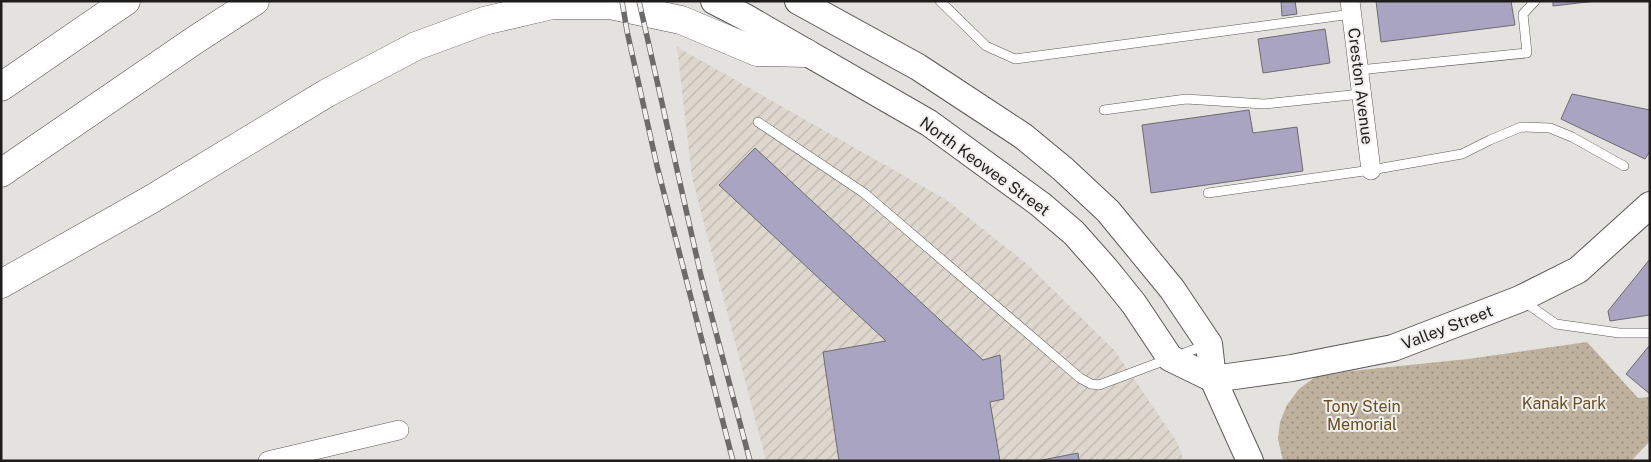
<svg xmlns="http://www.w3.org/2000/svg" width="1651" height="462" font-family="'Public Sans',sans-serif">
<defs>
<pattern id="industrial-furrows" width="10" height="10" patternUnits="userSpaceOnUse" patternTransform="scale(1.25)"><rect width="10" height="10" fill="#ddd7ce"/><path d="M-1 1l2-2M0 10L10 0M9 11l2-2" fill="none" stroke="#bdb8b0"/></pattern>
<pattern id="green-dots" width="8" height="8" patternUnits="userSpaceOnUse" patternTransform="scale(1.25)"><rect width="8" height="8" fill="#beb19d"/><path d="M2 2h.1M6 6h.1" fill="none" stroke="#9a8f7f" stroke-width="1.8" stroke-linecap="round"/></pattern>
</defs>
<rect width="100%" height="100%" fill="#e4e2df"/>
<polygon fill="url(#industrial-furrows)" points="677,47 945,199 1027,264 1115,351 1177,442 1184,461 766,461 692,177"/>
<polygon fill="url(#green-dots)" points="1587,342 1638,398 1650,397 1650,441 1631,461 1283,461 1278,439 1280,422 1287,405 1299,389 1315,377 1351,371 1468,359"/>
<g fill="#a9a4c1" stroke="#6c6b6e">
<polygon points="1281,1 1295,1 1297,14 1282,16"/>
<polygon points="1376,1 1511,1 1515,25 1381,42"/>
<polygon points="1553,1 1596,1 1553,6"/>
<polygon points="1325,29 1330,63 1263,73 1258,39"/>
<polygon points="1572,94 1650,110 1650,151 1645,159 1561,119"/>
<polygon points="1249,110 1253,133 1297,127 1303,171 1151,193 1142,125"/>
<polygon points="755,148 983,360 1000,355 1004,399 990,402 1000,461 839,461 823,352 886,341 719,185"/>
<polygon points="1650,259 1650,315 1610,321 1608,311"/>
<polygon points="1649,346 1650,347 1650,394 1626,374"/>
<polygon points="1078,453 1079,461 1037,461"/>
</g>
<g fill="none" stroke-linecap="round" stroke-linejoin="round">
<defs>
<g id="lane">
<polyline points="940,1 986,46 1015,59 1352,14"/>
<polyline points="1359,70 1527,53 1523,14 1535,1"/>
<polyline points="1104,110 1186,99 1264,104 1361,94"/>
<polyline points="758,122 864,193 1080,378 1091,384 1099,385 1206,345"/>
<polyline points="1208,193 1371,170 1462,154 1490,140 1521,127 1550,128 1572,137 1624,166"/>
<polyline points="1523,301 1556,324 1619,333 1650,333"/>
</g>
<g id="street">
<polyline points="1350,1 1371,170"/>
<polyline points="268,461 399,430"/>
</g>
<g id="secondary">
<polyline points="714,1 745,17 929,123 1040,204 1074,233 1105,268 1134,304 1170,358 1213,379"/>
<polyline points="798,1 918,67 1023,136 1063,169 1108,211 1172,289 1209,344 1213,379 1250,461"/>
<polyline points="1213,379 1292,368 1393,348 1520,299 1578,270 1650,205"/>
</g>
<g id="highway">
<polyline points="1,87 126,1"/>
<polyline points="1,173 195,40 255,1"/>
<polyline points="1,284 150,200 327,93 416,46 484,21 552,5 610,5 681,20 757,52 806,53"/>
</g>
</defs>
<use href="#lane" stroke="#5b5957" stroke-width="10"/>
<use href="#street" stroke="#5b5957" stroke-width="20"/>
<use href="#secondary" stroke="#5b5957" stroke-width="28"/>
<use href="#highway" stroke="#5b5957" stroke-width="29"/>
<use href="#lane" stroke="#fff" stroke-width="9"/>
<use href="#street" stroke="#fff" stroke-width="19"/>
<use href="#secondary" stroke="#fff" stroke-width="26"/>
<use href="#highway" stroke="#fff" stroke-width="28"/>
<defs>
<g id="rail">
<polyline points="622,1 627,31 657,166 733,461"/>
<polyline points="639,1 701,276 750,461"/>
</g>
</defs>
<use href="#rail" stroke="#6d6b6a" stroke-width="5.5"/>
<use href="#rail" stroke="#f1efed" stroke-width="4" stroke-dasharray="11" stroke-linecap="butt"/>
</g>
<g text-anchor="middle" stroke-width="4" stroke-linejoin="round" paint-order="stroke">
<g font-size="16" fill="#1e1d1c" stroke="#f1efed">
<text transform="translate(1361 86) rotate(83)" y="6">Creston Avenue</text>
<text transform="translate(985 166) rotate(36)" y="6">North Keowee Street</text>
<text transform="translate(1447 327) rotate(-21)" y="6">Valley Street</text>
</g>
<g font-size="16" fill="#694f22" stroke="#f1efed">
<text x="1564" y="409">Kanak Park</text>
<text x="1362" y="412">Tony Stein<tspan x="1362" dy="18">Memorial</tspan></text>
</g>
</g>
<rect width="1651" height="462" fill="none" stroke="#1e1d1c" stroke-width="5"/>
</svg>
